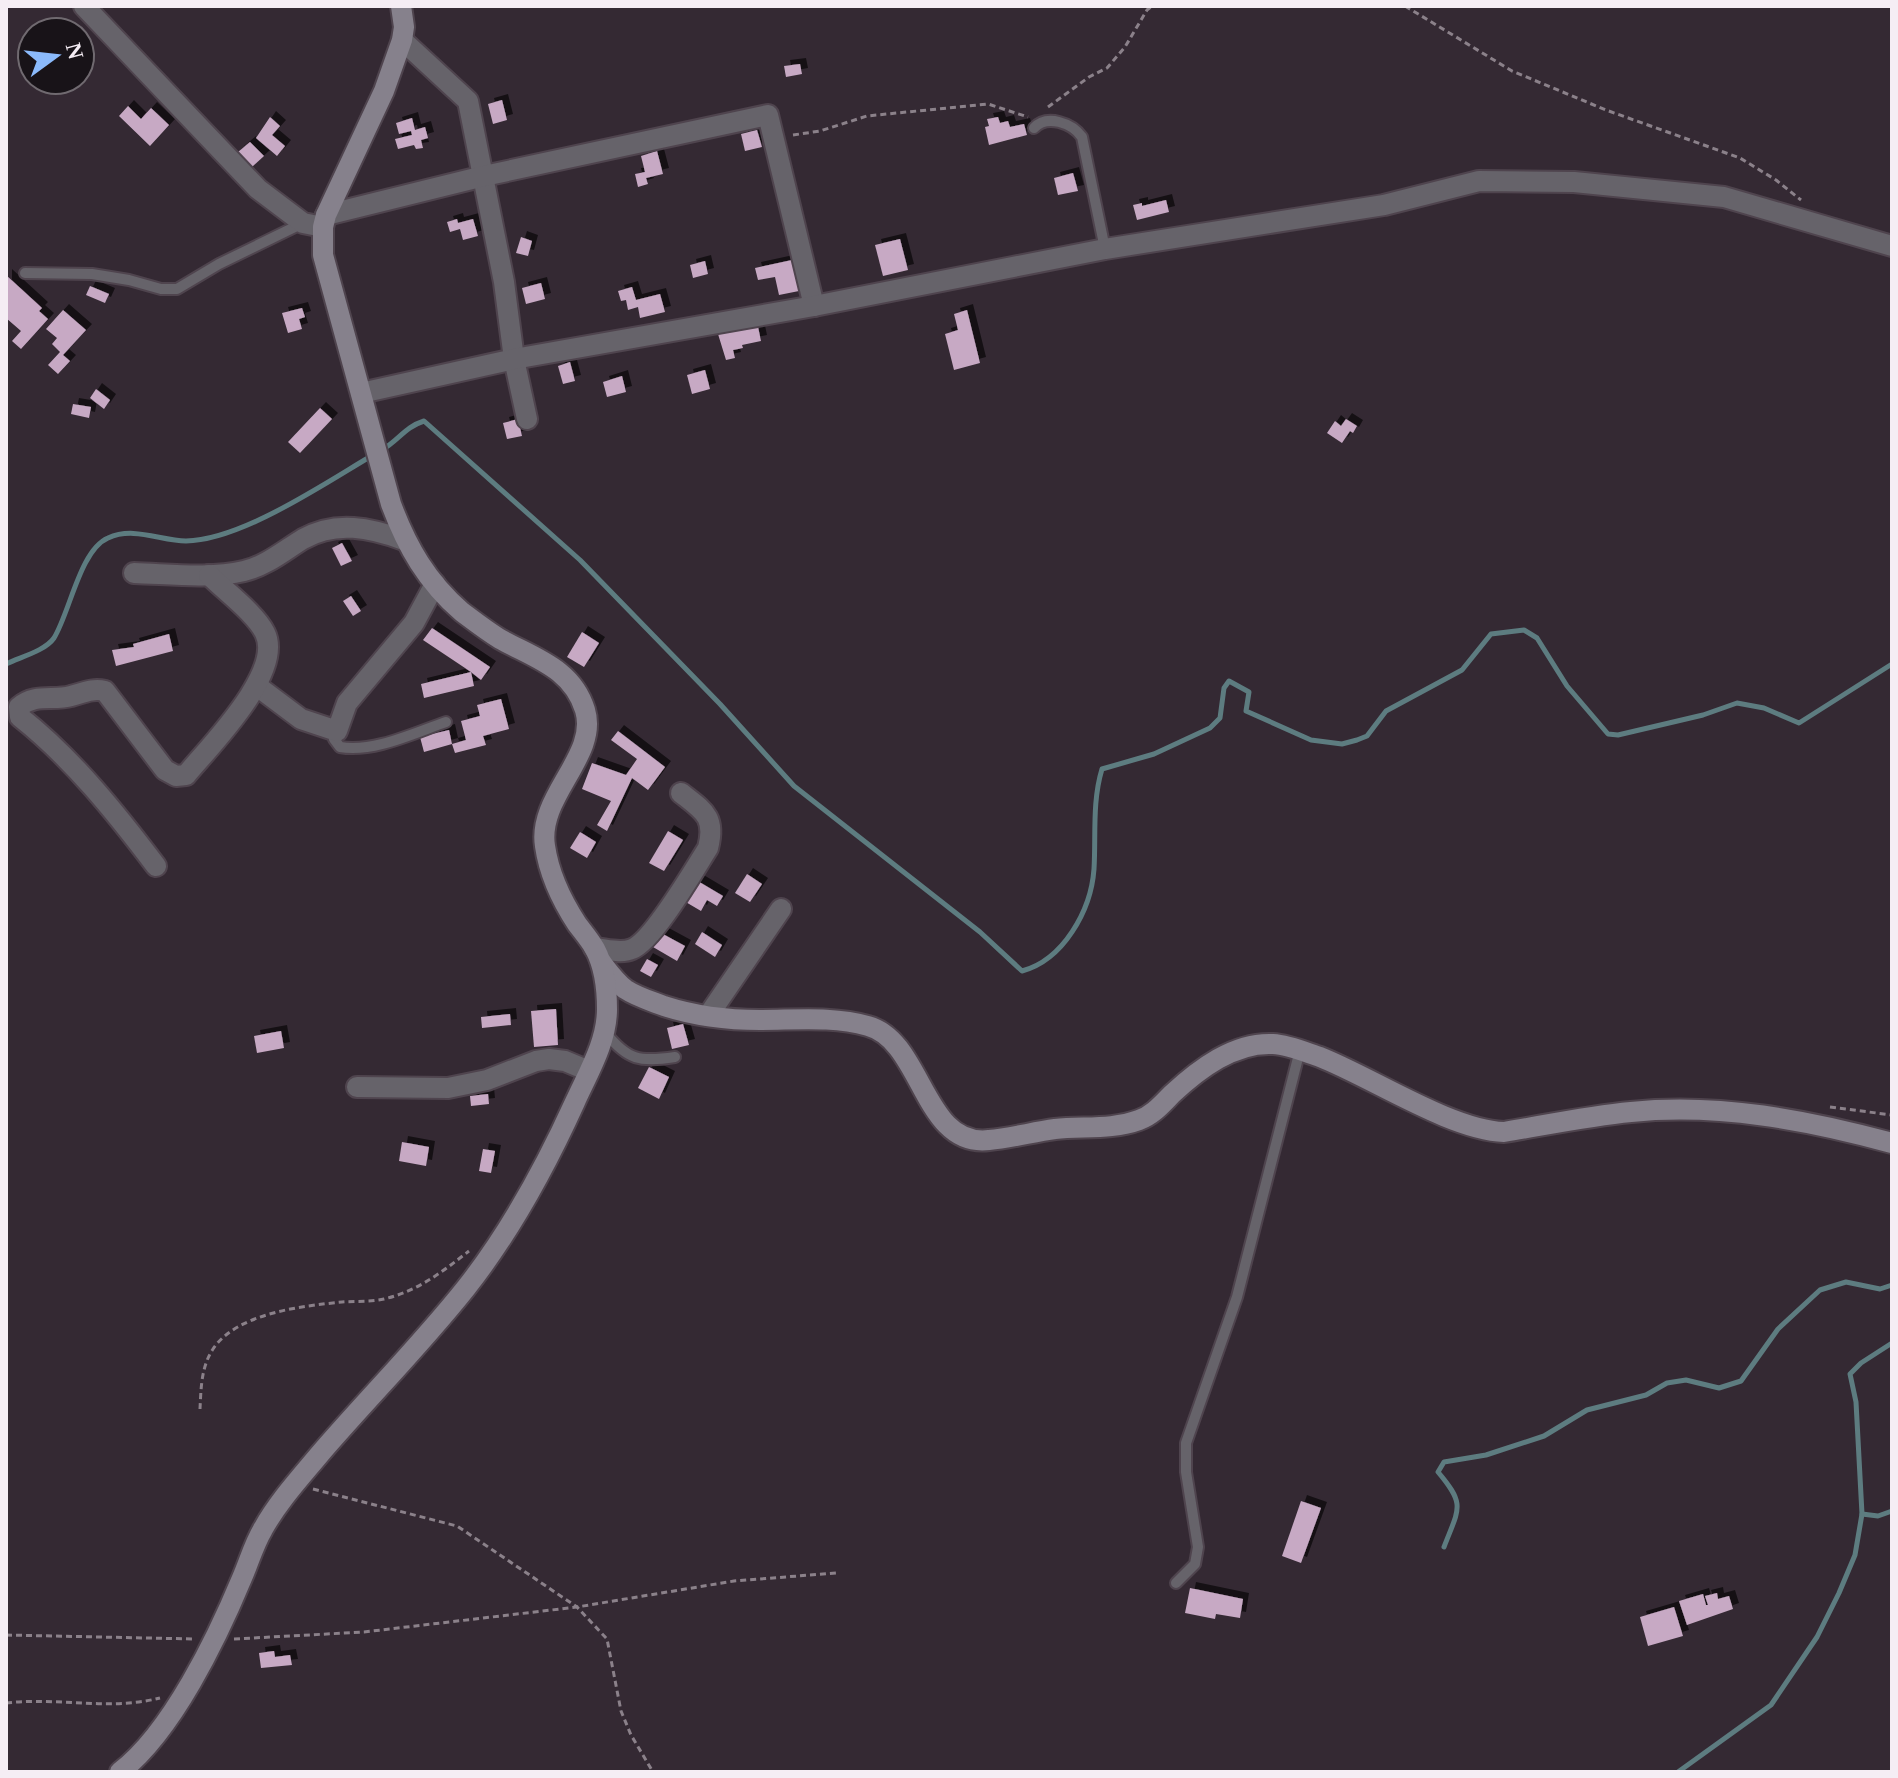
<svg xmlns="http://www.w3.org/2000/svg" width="1898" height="1778" font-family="Georgia,serif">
<defs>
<filter id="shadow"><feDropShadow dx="6" dy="-6" stdDeviation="0" flood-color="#0009"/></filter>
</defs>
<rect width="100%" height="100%" fill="#342933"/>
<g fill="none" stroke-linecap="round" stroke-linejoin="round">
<g stroke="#5d7c80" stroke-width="5">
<path d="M 382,450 C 399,440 405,427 424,421 L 580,560 L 720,704 L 794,786 L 980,932 L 1022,971 C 1063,960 1091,911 1094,869 C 1096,836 1092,802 1102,769 L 1154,754 L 1210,728 L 1220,718 L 1224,688 L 1229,681 L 1249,692 L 1246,711 L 1311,740 L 1342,744 L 1357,740 L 1367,736 L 1386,711 L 1462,670 L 1491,634 L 1524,630 L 1537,638 L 1567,686 L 1608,734 L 1618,735 L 1703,715 L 1737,703 L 1764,708 L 1799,723 L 1892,664"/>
<path d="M 6,664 C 20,657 45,651 54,638 C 70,612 80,550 108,538 C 134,526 161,541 186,541 C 242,540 325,483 373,455"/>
<polyline points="1862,1514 1878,1516 1892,1511"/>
<path d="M 1444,1547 C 1459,1508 1466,1505 1438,1472 L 1444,1462 L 1486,1455 L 1544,1436 L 1587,1410 L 1646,1395 L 1667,1383 L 1686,1380 L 1719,1388 L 1741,1381 L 1778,1329 L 1820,1290 L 1846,1282 L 1880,1289 L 1892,1285"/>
<polyline points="1678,1772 1771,1705 1817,1637 1839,1593 1855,1555 1862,1514 1856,1402 1850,1374 1861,1363 1892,1343"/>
</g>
</g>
<g fill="#c7a9c4" filter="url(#shadow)">
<polygon points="800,64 802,74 786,77 784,66"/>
<polygon points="502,100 507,120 493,124 488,104"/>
<polygon points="128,106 141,119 151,108 169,125 150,146 119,116"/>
<polygon points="270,117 280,126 272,135 285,146 277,156 256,138"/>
<polygon points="998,117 1000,123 1008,121 1010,127 1024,124 1027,135 989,145 985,127 989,126 987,119"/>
<polygon points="412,118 415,130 425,127 428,138 421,140 423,148 416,149 414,145 398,149 395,139 412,135 411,131 399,134 396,123"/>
<polygon points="757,130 762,147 745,151 741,134"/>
<polygon points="250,142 264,156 252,167 238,152"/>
<polygon points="657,151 663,174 646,178 648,184 638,187 635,174 645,172 641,156"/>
<polygon points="1073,173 1078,191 1058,195 1054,178"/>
<polygon points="1166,200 1169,212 1137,220 1133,205 1142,203 1142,206"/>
<polygon points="457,219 458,223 473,219 478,236 463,240 460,229 450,232 447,222"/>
<polygon points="521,237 532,241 528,256 516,253"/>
<polygon points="900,239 908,270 883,276 875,245"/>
<polygon points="792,260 799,291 779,295 775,277 758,280 755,268"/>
<polygon points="705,261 708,274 693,278 690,265"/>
<polygon points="6,275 42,308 39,311 48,319 21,349 12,341 21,331 6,318"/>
<polygon points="541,283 545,299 526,304 522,288"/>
<polygon points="90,286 109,294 105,303 86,295"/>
<polygon points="632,287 636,300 660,294 665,312 640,318 638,307 628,310 626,300 621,301 618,291"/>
<polygon points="302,308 305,317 299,319 302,329 288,333 282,313"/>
<polygon points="63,310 86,330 63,355 70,361 58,374 48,365 60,352 52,344 57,338 46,329"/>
<polygon points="967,310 980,363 954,370 945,334 958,330 954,314"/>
<polygon points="757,322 761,341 742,345 743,348 733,350 735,358 726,360 718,334"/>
<polygon points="570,362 575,381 563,384 558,366"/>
<polygon points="705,370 710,389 692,394 687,375"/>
<polygon points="622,376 626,392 607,397 603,382"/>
<polygon points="96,389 110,400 104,409 90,398"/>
<polygon points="73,404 91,407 89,418 71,414"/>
<polygon points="320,408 332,419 300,453 288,442"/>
<polygon points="518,419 522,436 507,439 503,423"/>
<polygon points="1346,419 1357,426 1353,433 1350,431 1342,443 1327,433 1335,421 1341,426"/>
<polygon points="342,543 352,561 341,566 332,548"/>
<polygon points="351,596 361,611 353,616 343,601"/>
<polygon points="432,628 490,667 481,680 471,672 474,686 424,698 421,684 471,672 423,640"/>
<polygon points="582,632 599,643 584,667 567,657"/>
<polygon points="169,634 173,651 116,666 112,650 134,647 133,644"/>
<polygon points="501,699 509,729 483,736 486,745 455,753 452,744 466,740 461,721 480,716 477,705"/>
<polygon points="449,730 452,744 424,752 420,737"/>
<polygon points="618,731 665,767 648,790 632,778 607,831 597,825 611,801 582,789 592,763 626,775 637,759 611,740"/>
<polygon points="668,831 683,840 664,871 649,863"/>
<polygon points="580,832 596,842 587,858 570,848"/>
<polygon points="747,874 762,884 750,902 735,893"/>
<polygon points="696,880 723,896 717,906 707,900 701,911 684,901"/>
<polygon points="702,932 722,945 715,957 695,944"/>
<polygon points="661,933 685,946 677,961 653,947"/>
<polygon points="647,959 658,965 651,977 640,971"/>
<polygon points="556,1009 558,1045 534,1047 531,1011"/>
<polygon points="510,1014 511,1025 482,1028 481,1017"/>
<polygon points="683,1024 689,1045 672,1049 667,1028"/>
<polygon points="281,1031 284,1048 257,1053 254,1036"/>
<polygon points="649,1067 669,1077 659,1099 638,1088"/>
<polygon points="488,1094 489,1104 471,1106 470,1096"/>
<polygon points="402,1142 429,1147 426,1166 399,1161"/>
<polygon points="483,1149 495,1151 491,1173 479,1171"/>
<polygon points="1301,1501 1321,1508 1301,1563 1282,1556"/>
<polygon points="1190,1588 1243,1599 1240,1618 1216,1614 1215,1619 1185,1613"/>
<polygon points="1717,1593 1718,1599 1729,1596 1733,1609 1687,1625 1679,1601 1703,1594 1706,1605 1708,1605 1705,1596"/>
<polygon points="1674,1607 1683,1636 1648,1646 1640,1617"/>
<polygon points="274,1651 275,1657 290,1655 292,1665 261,1668 259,1653"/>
</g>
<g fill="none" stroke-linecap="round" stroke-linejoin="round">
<defs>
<g id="lane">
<path d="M 1034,128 C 1047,114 1072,123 1082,137 L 1105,249"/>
<polyline points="25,273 92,274 129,280 161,289 177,289 219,264 303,223"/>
<path d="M 337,731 L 334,739 L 340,747 C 373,753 414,733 446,722"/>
<path d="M 605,1032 C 628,1061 640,1062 675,1057"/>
<polyline points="1176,1583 1195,1564 1198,1547 1186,1472 1186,1443 1237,1297 1300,1050"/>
</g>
<g id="street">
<polyline points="84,6 258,189 303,223 323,227"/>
<polyline points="402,40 468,101 504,282 514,359 527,419"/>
<polyline points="326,215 484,176 768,115 814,306"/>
<polyline points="361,393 514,359 814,306 1105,249 1384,205 1479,181 1574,182 1724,197 1892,246"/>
<path d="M 134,573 C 170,574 209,579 244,571 C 266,566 285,550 303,539 C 336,520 371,528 404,540"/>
<polyline points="257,686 301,719 337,731 347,703 414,623 435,584"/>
<path d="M 156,866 C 116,813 72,758 20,717 L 19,707 C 35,693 53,701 71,696 C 83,693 92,688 105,691 L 165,770 L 176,776 L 186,775 C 210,746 284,672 265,633 C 256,614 225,591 209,575"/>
<path d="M 594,948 C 606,949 621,954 632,949 C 653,941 694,870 708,848 C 716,817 704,811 681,793"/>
<polyline points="708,1016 781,909"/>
<polyline points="357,1087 448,1088 487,1080 536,1061 549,1059 565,1061 589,1071"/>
</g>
<g id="secondary">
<path d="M 601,962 C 608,971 616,982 625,989 C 637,997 651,1001 664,1006 C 695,1016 727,1020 760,1020 C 796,1020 833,1016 868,1026 C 923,1041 923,1148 989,1140 C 1011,1138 1033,1132 1055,1129 C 1083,1126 1112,1130 1139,1120 C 1153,1115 1162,1104 1172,1094 C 1199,1069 1234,1042 1273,1044 C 1289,1045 1305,1052 1320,1057 C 1373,1078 1451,1130 1504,1132 C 1546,1125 1589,1116 1631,1112 C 1718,1103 1808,1120 1892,1143"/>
<path d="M 120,1772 C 172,1732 217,1638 242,1578 C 249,1562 254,1544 263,1529 C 278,1502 299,1479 319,1455 C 367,1399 420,1346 466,1288 C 511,1231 545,1168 575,1102 C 588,1073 607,1042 607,1009 C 607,990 604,966 595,949 C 590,940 583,932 577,924 C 562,901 549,874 545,846 C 537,796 599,756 585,710 C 572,668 534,658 500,639 C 487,631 474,621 462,612 C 427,582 407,547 391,504 L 323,255 L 323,227 L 326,215 L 384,91 L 402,40 L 404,27 L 401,6"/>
</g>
</defs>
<use href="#lane" stroke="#4f444e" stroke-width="14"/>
<use href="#street" stroke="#4f444e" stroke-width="24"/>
<use href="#secondary" stroke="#4f444e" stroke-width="24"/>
<g stroke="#8b818a" stroke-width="3" stroke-dasharray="6 4" stroke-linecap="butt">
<polyline points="1405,6 1512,71 1606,110 1740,158 1776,180 1801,200"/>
<polyline points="1048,107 1089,77 1107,68 1125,47 1147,10 1152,6"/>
<polyline points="793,135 820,131 867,116 988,104 1028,117"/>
<polyline points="1830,1107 1892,1115"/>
<path d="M 200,1409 C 201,1389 201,1367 213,1349 C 237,1313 302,1306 342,1302 C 356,1301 371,1302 384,1299 C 418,1291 442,1272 469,1251"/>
<polyline points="313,1489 457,1526 577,1607 607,1639 621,1711 631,1735 653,1772"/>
<polyline points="6,1635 194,1639"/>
<polyline points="234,1639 364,1632 577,1607 734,1581 836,1573"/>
<path d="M 6,1703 C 59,1697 108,1711 160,1698"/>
</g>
<use href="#lane" stroke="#66636a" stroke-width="10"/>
<use href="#street" stroke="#66636a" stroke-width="20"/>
<use href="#secondary" stroke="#86818c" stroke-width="20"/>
</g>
<rect width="1898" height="1778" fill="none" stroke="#f5edf4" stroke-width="16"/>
<g transform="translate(56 56) rotate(75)"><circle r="38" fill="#181318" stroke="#706a70" stroke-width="2"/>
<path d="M0-6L14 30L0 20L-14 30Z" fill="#8bbafc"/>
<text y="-12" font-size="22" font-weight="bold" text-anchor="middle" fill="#f5edf4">N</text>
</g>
</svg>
